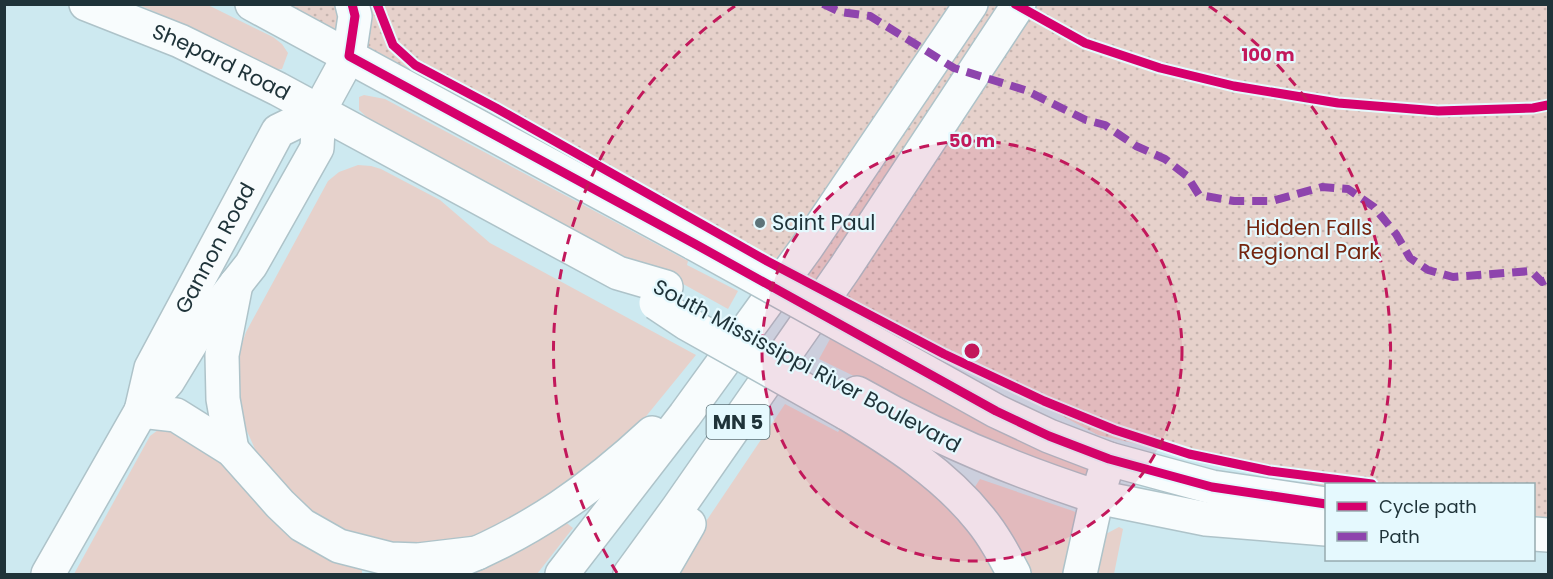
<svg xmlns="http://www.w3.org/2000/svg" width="1553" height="579" font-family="Poppins,sans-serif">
<defs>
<pattern id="park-dots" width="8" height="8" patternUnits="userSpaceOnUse" patternTransform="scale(1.5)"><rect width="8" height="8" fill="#e6d1cb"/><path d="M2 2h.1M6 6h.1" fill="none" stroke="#c5b4af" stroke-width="1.8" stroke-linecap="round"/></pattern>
</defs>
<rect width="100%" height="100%" fill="#cde9f0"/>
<g fill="#e6d1cb">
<polygon points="139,5 208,5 273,37 282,44 288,53 282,69 274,70 227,44"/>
<polygon points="364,95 385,99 688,261 687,265 738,291 728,309 676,280 673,284 369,119 359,110 359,97"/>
<polygon points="358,165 371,166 381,169 440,200 490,243 696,355 643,420 583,475 503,525 472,537 437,545 384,544 328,525 301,506 259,458 246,429 238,400 239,352 246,332 328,181 339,172"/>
<polygon points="830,339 962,409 1089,466 1093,477 1036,465 819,359"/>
<path d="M 785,404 L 838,432 L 840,429 C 904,466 960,510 997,574 L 673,574 L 678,563 Z"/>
<polygon points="158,430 176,433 197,443 362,567 362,574 74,574 150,436"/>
<polygon points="980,479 1073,511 1079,514 1070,574 1030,574 971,493"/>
<polygon points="564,521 573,528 537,574 457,574"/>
<polygon points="1119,527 1123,529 1114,574 1095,574 1104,535"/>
</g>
<polygon fill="url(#park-dots)" points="288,5 1548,5 1548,518 1534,516 1534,484 1326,484 1326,487 1098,435"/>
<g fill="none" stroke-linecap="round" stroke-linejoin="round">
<defs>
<g id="minor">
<polyline points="349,56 355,16 352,4"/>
<polyline points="1109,459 1212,487 1326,504"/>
<polyline points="1097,497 1206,519 1326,529"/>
<polyline points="1534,534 1548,535"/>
<polyline points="48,574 141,411 168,381 196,335 236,284"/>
</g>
<g id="major">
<polyline points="236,284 251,265 317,148 319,111 349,56"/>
<path id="s1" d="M 141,411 L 151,368 L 278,131 L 319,111"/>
</g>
<g id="highway">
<path id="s2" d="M 86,4 L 180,41 L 278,89 L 618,273 L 666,287"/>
<polyline points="252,4 695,244"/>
<polyline points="892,353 996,411 1049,436 1109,459 1097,497 1080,574"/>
<path d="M 857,393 C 934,437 1013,470 1097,497"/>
<polyline points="141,411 176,415 232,450 280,504 302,525 339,546 390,559 418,560 477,553"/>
<path d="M 846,413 C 894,442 944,474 980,519 C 994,536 1004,555 1014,574"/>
<polyline points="232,450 223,399 222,355 236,284"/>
<path d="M 456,562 C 531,532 593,488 652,433"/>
<polyline points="562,574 685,415 807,247 971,4"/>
<polyline points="630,574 678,508 845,268 1019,4"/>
<polyline points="660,574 689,524"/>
</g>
</defs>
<use href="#minor" stroke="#aec3c9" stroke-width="36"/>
<use href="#major" stroke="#aec3c9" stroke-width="36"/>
<use href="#highway" stroke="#aec3c9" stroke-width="36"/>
<use href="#minor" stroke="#f8fcfd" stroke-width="33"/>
<use href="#major" stroke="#f8fcfd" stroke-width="33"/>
<use href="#highway" stroke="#f8fcfd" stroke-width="33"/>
<defs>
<g id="highway-bridge">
<polyline points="695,244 892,353"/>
<polyline points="656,303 686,323 846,413"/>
</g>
</defs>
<use href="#highway-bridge" stroke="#aec3c9" stroke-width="36" stroke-linecap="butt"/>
<use href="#highway-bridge" stroke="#f8fcfd" stroke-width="33"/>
<polyline stroke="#8e44ad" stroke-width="8" stroke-dasharray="15 8" stroke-linecap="butt" points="823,4 840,12 870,16 954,68 1025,90 1086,120 1105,125 1136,146 1165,159 1187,176 1199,195 1234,201 1272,201 1322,187 1348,189 1374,207 1396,234 1410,258 1428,270 1453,277 1531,271 1542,282 1548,279"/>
<defs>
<g id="cycleway">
<polyline points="352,4 355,16 349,56 695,244 996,411 1049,436 1109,459 1212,487 1326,504"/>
<polyline points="377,4 393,45 415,65 496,108 767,261 944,354 1044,401 1115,430 1189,454 1270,471 1372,484"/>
<polyline points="1015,4 1085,43 1160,68 1234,86 1338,103 1438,111 1533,108 1548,105"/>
</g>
</defs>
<use href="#cycleway" stroke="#e5f9fe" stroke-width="13"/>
<use href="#cycleway" stroke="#d6006c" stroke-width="9"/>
</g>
<circle cx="972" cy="351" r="210" fill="#c2185b" fill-opacity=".12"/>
<g fill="none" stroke="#c2185b" stroke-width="3" stroke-dasharray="10 8">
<circle cx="972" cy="351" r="210"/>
<path d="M617 573A419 419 0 0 1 735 6M1209 6A419 419 0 0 1 1369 484"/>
</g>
<circle fill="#5c7379" stroke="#e5f9fe" stroke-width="2" cx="760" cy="223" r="6"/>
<g text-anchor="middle" stroke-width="4.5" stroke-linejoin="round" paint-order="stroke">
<rect fill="#e5f9fe" stroke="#5a6e74" stroke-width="1.5" x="706.5" y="405" width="63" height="34" rx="4.5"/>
<g font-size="20" font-weight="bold" fill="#1f3339">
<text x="738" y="429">MN 5</text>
</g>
<g font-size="21" fill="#1f3339" stroke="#e5f9fe">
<text dy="7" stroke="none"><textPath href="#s2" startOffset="147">Shepard Road</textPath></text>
<text dy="7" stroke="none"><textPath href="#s1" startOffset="180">Gannon Road</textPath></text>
<text transform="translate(807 366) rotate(28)" y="7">South Mississippi River Boulevard</text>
</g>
<g font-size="21" fill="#1f3339" stroke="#e5f9fe" text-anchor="start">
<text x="772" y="230">Saint Paul</text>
</g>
<g font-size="21" fill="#74250f" stroke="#e5f9fe">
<text x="1309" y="235">Hidden Falls<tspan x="1309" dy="24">Regional Park</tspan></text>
</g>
</g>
<circle cx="972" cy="351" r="9" fill="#c2185b" stroke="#e5f9fe" stroke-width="3"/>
<g font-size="18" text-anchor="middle" font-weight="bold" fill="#c2185b" stroke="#e5f9fe" stroke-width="4.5" stroke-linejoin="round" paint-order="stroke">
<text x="1268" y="61">100 m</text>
<text x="972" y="147">50 m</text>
</g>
<rect width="1553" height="579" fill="none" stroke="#1f3339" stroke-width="12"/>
<rect x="1325" y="483" width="210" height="78" fill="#e5f9fe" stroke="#96aaaf" stroke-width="1.5"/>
<rect x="1337" y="502" width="30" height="9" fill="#d6006c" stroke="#96aaaf" stroke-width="1.5"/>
<text x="1379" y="513" font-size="18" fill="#1f3339">Cycle path</text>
<rect x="1337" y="532" width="30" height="9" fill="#8e44ad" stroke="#96aaaf" stroke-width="1.5"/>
<text x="1379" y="543" font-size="18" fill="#1f3339">Path</text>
</svg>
